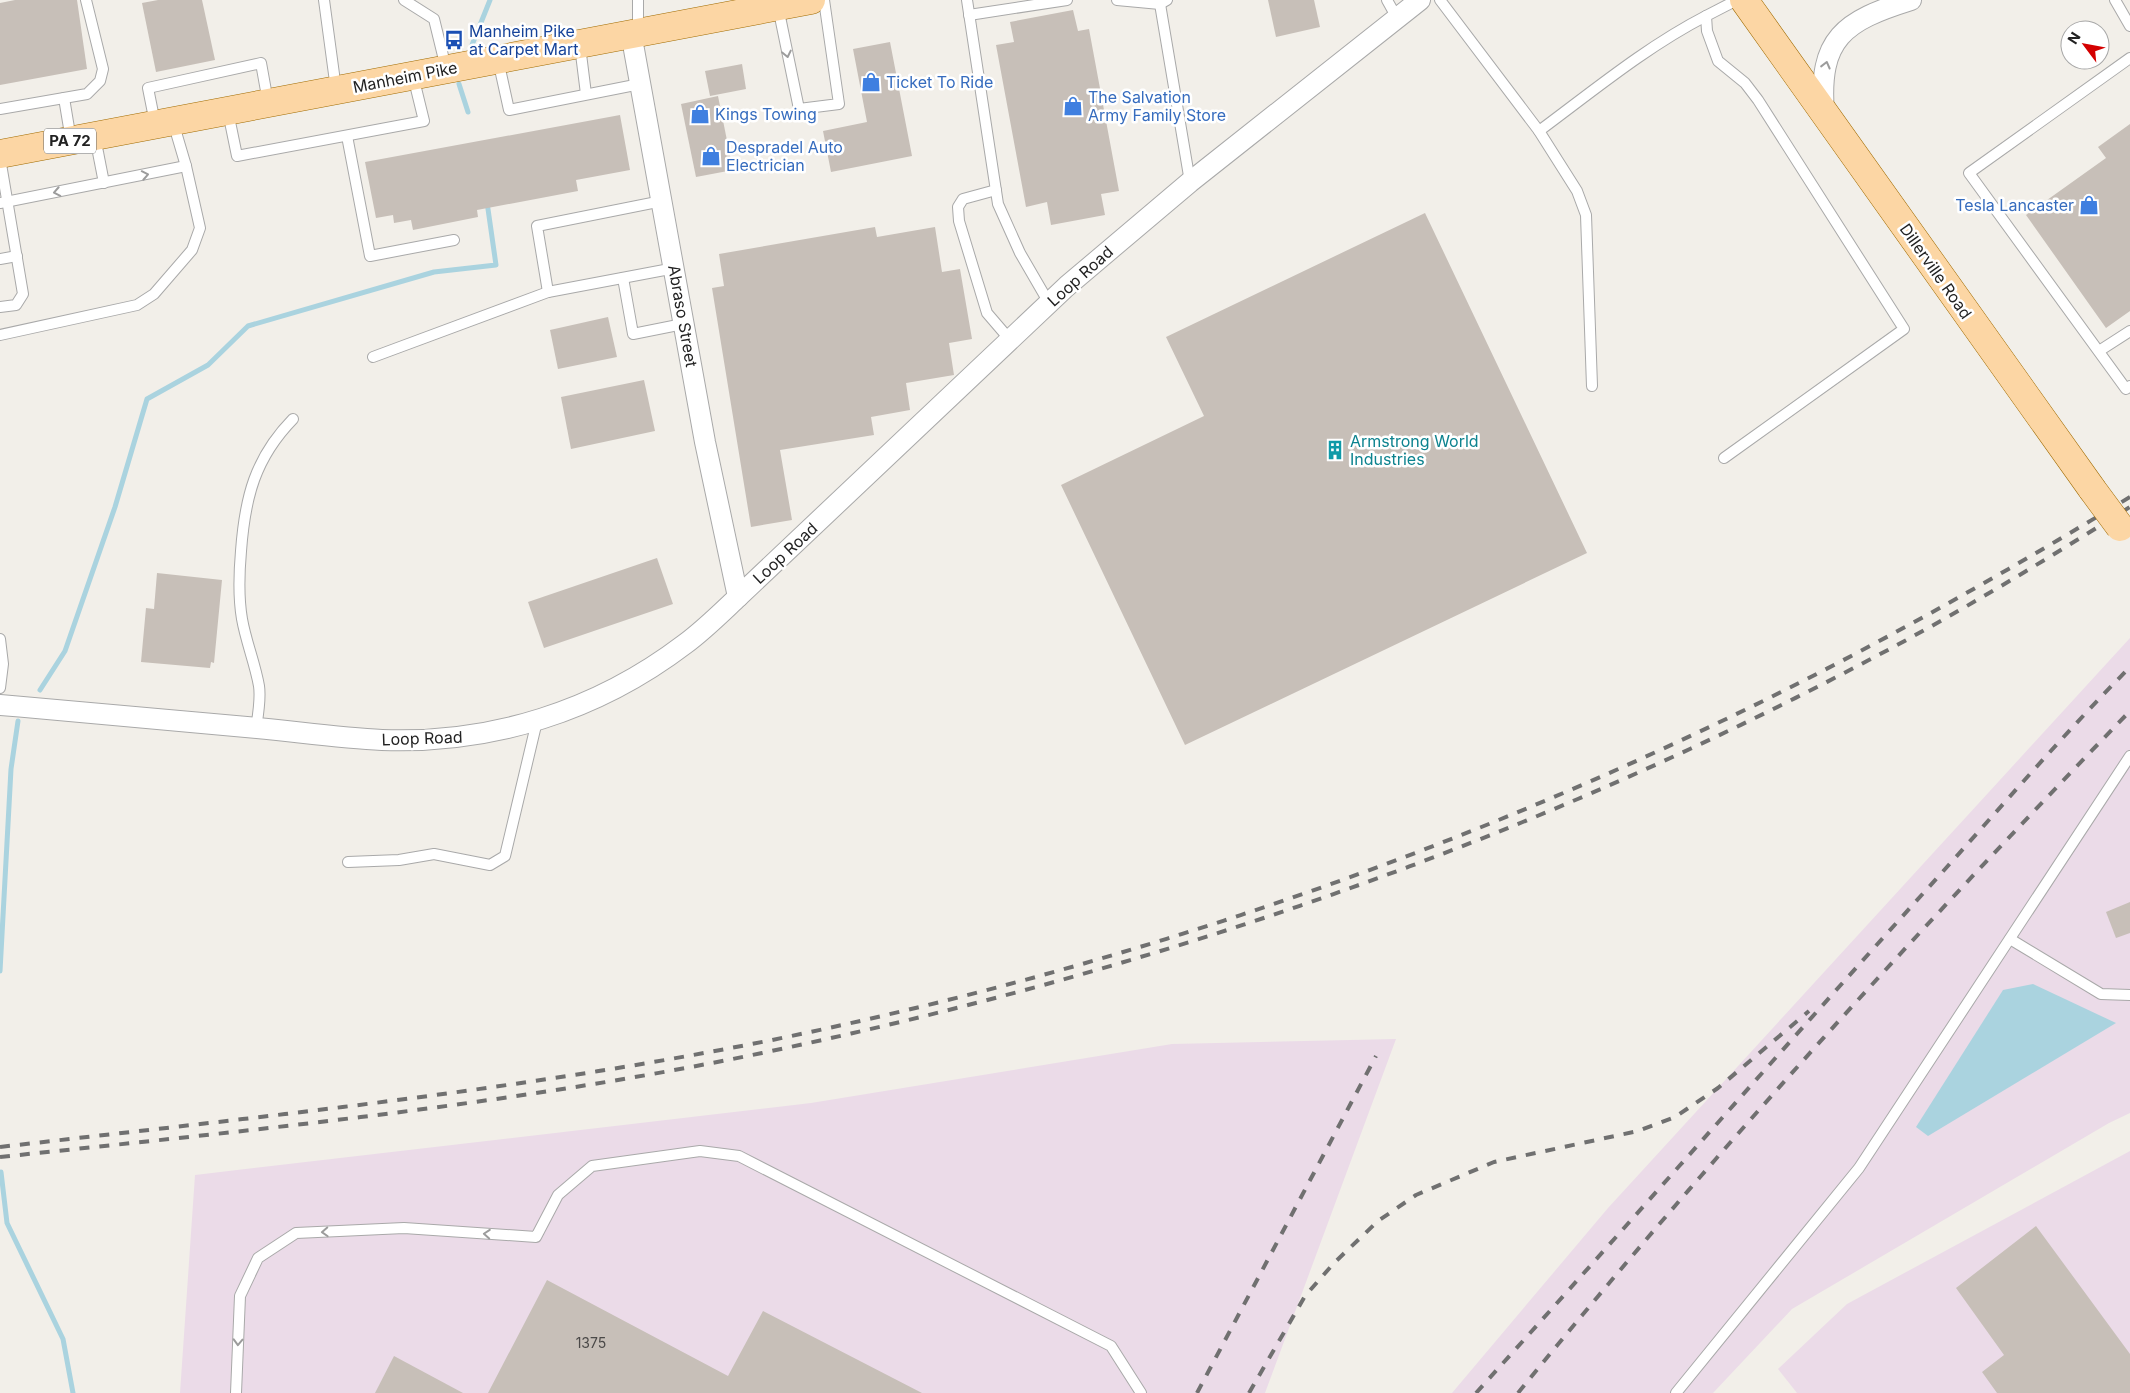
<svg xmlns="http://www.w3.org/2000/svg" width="2130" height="1393" font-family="Inter,sans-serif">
<rect width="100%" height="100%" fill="#f2efe9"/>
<g fill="#ebdbe8">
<polygon points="2130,638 2130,1113 2109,1123 1792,1309 1713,1393 1452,1393 1608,1208"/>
<polygon points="1396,1039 1265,1393 180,1393 195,1175 811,1103 1172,1044"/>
<polygon points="2130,1151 2130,1393 1797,1393 1778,1369 1847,1304"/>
</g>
<polygon fill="#aad3df" points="2033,984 2116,1023 1928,1136 1916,1127 2003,990"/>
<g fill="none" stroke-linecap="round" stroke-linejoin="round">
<g stroke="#aad3df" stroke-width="5">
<polyline points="472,45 490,0"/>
<polyline points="459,84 468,112"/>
<polyline points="40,690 65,651 115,507 147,399 208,365 248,326 434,272 496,265 487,202"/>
<polyline points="0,971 11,769 18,721"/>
<polyline points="1,1172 7,1223 63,1339 73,1393"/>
</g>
</g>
<g fill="#c7bfb8">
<polygon points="15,0 77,0 87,69 0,85 0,3"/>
<polygon points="158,0 202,0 215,60 156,72 142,3"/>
<polygon points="1268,0 1314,0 1320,27 1276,37"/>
<polygon points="1073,10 1078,31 1089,29 1119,191 1101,194 1105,215 1051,225 1047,202 1026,207 996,45 1014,42 1010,22"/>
<polygon points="890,42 912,156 831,172 823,131 867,122 853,49"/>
<polygon points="742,64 746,89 710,96 705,71"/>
<polygon points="718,96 733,170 696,177 681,104"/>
<polygon points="620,115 630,170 576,180 578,191 477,210 478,217 413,230 411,220 394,223 393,215 376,218 365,162"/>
<polygon points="2130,124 2130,311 2106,328 2026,215 2106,158 2098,147"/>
<polygon points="1425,213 1587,553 1185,745 1061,485 1204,416 1166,337"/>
<polygon points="875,227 877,237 935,227 942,272 960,269 972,339 949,343 954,375 906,383 910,410 871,417 874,435 780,450 792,520 751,527 712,288 724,286 719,254"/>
<polygon points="608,317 617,357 558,369 550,330"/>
<polygon points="644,380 655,431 571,449 561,397"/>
<polygon points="657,558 673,604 544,648 528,602"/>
<polygon points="157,573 222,580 214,663 211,662 210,668 141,662 146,608 154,609"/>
<polygon points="2130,902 2130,933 2116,938 2106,912"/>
<polygon points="2036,1226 2130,1354 2130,1393 1997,1393 1982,1372 2004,1355 1956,1288"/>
<polygon points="547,1280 728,1376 763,1311 922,1393 488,1393"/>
<polygon points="394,1356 463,1393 375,1393"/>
</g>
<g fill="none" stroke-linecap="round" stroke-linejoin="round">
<defs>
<g id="lane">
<polyline points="324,0 336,89"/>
<polyline points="404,0 434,19 446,68"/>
<polyline points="638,0 638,31"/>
<polyline points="967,0 998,204 1020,253 1049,303"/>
<polyline points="1117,0 1160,4 1167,0"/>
<polyline points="1387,0 1397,18"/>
<path d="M 1440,0 L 1539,131 C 1593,91 1646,47 1706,16"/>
<polyline points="2115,0 2130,26"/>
<polyline points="1160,4 1190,182"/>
<polyline points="778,7 799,109 839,104 824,0"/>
<polyline points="969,15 1067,0"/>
<polyline points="580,46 586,94"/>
<polyline points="2130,58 1969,173 2126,389 2130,386"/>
<polyline points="498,60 509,110 640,84"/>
<polyline points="64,98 71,140"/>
<polyline points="0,109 87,94 100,81 103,69 86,0"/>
<polyline points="228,112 237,156 424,121 413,76"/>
<polyline points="155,123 148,88 261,63 268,102"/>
<polyline points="1539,131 1577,191 1586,215 1592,386"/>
<polyline points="347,136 370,256 454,240"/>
<polyline points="95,137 104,183"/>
<polyline points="0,158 23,294 16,305 0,307"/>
<polyline points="996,190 963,199 958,207 959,221 987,313 1011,341"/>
<polyline points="0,203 186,166"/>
<polyline points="0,259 17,256"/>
<polyline points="623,278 633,334 683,324"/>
<polyline points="548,292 537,226 662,201"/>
<polyline points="0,335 137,305 154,294 192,250 200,228 186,166 173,122"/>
<polyline points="2099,351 2130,331"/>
<polyline points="373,357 548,292 675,268"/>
<polyline points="1724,458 1904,329 1758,100 1745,83 1718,61 1707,31 1706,16 1737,0"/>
<polyline points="0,639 3,664 0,688"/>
<path d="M 256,728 C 258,715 261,699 259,686 C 255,663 246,642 242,619 C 238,596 239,574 241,551 C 245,497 255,458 293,419"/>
<polyline points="348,862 399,860 434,854 490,865 505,856 537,721"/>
<polyline points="2010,939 2101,994 2130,995"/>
<polyline points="236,1393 240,1296 258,1258 296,1233 404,1228 536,1237 558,1195 592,1166 700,1151 739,1156 1111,1346 1141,1393"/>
<polyline points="1676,1393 1859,1168 2130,756"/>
</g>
<g id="street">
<polyline points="631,33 705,442 738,597"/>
<path d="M 1824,113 C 1818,38 1844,21 1911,0"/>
<path d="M 0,705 C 86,712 172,720 257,728 C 299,732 341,738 382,740 C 492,744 597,711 685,644 C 704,630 721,613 738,597 L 1067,286 L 1190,182 L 1420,0"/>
</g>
<g id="primary">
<polyline points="1744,0 2092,489"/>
<polyline points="0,154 811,0"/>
</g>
</defs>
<use href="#lane" stroke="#a9a9a9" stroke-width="12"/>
<use href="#street" stroke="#a9a9a9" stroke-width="22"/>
<use href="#primary" stroke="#a06b00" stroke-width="29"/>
<use href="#lane" stroke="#fff" stroke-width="10"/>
<use href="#street" stroke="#fff" stroke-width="20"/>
<use href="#primary" stroke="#fcd6a4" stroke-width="28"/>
<g stroke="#707070" stroke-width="4" stroke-dasharray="10 10" stroke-linecap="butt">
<path d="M 0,1147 C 258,1117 517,1091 772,1040 C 1100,973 1423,865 1724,720 C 1864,653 1998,577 2130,497"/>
<path d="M 0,1157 C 254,1130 511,1105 762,1053 C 1145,973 1520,845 1867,661 C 1957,614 2044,561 2130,507"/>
<polyline points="1197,1393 1376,1056"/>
<polyline points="1249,1393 1305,1296 1334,1263 1378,1221 1416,1195 1494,1162 1638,1131 1675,1117 1718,1088 1809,1011"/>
<path d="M 1476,1393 C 1628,1225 1776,1056 1928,888 C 1995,814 2060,738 2130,667"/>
<path d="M 1518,1393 C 1711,1156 1918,930 2130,711"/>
</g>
<defs>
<polyline id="primary-bridge" points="2092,489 2120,527"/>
</defs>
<use href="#primary-bridge" stroke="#a06b00" stroke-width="29" stroke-linecap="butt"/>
<use href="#primary-bridge" stroke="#fcd6a4" stroke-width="28"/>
</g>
<defs><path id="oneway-chevron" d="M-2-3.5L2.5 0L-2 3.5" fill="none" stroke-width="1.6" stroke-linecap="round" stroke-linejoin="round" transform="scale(1.25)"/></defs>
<g stroke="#9c9c9c">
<use href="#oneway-chevron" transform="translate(787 54) rotate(78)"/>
<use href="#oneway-chevron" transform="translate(1826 65) rotate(-76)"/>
<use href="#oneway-chevron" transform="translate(145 175) rotate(-11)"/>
<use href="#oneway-chevron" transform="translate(57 192) rotate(169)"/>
<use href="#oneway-chevron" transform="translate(325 1232) rotate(177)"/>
<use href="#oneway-chevron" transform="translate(487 1234) rotate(-176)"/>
<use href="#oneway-chevron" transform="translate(238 1342) rotate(92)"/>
</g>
<defs>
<symbol id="bus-bare" viewBox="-9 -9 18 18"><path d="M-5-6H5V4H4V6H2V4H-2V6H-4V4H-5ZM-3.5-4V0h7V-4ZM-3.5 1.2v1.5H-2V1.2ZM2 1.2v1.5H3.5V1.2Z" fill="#1a4fb4" stroke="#fff" stroke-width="2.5" paint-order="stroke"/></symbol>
<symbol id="shop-bare" viewBox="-9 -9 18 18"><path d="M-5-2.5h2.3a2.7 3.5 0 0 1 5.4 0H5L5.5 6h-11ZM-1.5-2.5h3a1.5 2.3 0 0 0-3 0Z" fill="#3f7fe0" stroke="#fff" stroke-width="2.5" paint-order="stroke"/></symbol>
<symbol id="building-bare" viewBox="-9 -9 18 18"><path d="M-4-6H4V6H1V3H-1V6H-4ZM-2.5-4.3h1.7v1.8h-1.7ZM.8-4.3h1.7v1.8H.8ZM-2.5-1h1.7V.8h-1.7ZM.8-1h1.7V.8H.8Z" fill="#0f9aa8" stroke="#fff" stroke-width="2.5" paint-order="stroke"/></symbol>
</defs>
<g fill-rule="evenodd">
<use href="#bus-bare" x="440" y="26" width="28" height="28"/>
<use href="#shop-bare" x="857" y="68" width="28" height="28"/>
<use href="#shop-bare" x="1059" y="92" width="28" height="28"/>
<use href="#shop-bare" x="686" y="100" width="28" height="28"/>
<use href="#shop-bare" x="697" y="142" width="28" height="28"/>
<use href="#shop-bare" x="2075" y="191" width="28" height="28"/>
<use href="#building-bare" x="1321" y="436" width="28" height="28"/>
</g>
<g text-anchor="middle" stroke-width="5" stroke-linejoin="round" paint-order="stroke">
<g font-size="14" fill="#4b4948">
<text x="591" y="1348">1375</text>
</g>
<rect fill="#fff" stroke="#646464" stroke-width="1" x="44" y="128.5" width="52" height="25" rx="4"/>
<g font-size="15" font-weight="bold" fill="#222">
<text x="70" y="146">PA 72</text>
</g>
<g font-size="16" fill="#164399" stroke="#fff" text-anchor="start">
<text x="469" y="37">Manheim Pike<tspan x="469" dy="18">at Carpet Mart</tspan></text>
</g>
<g font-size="16" fill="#222" stroke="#fff">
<text transform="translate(405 77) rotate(-11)" y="6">Manheim Pike</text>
<text transform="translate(1936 271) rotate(55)" y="6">Dillerville Road</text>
<text transform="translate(1080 276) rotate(-42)" y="6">Loop Road</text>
<text transform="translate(683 316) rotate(80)" y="6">Abraso Street</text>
<text transform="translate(785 553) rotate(-43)" y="6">Loop Road</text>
<text transform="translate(422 738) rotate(-2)" y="6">Loop Road</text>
</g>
<g font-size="16" fill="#366cbe" stroke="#fff" text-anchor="start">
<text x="886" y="88">Ticket To Ride</text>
<text x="1088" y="103">The Salvation<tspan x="1088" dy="18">Army Family Store</tspan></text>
<text x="715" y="120">Kings Towing</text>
<text x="726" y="153">Despradel Auto<tspan x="726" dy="18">Electrician</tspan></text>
<text x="2074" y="211" text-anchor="end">Tesla Lancaster</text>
</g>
<g font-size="16" fill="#0d838f" stroke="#fff" text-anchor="start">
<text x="1350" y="447">Armstrong World<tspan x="1350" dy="18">Industries</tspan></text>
</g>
</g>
<g transform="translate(2085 45) rotate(302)"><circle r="24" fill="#ffffff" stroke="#a7a7a7"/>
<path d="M0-4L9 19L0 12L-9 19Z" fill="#d40000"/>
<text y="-8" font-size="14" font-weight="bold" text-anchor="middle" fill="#222222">N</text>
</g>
</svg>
